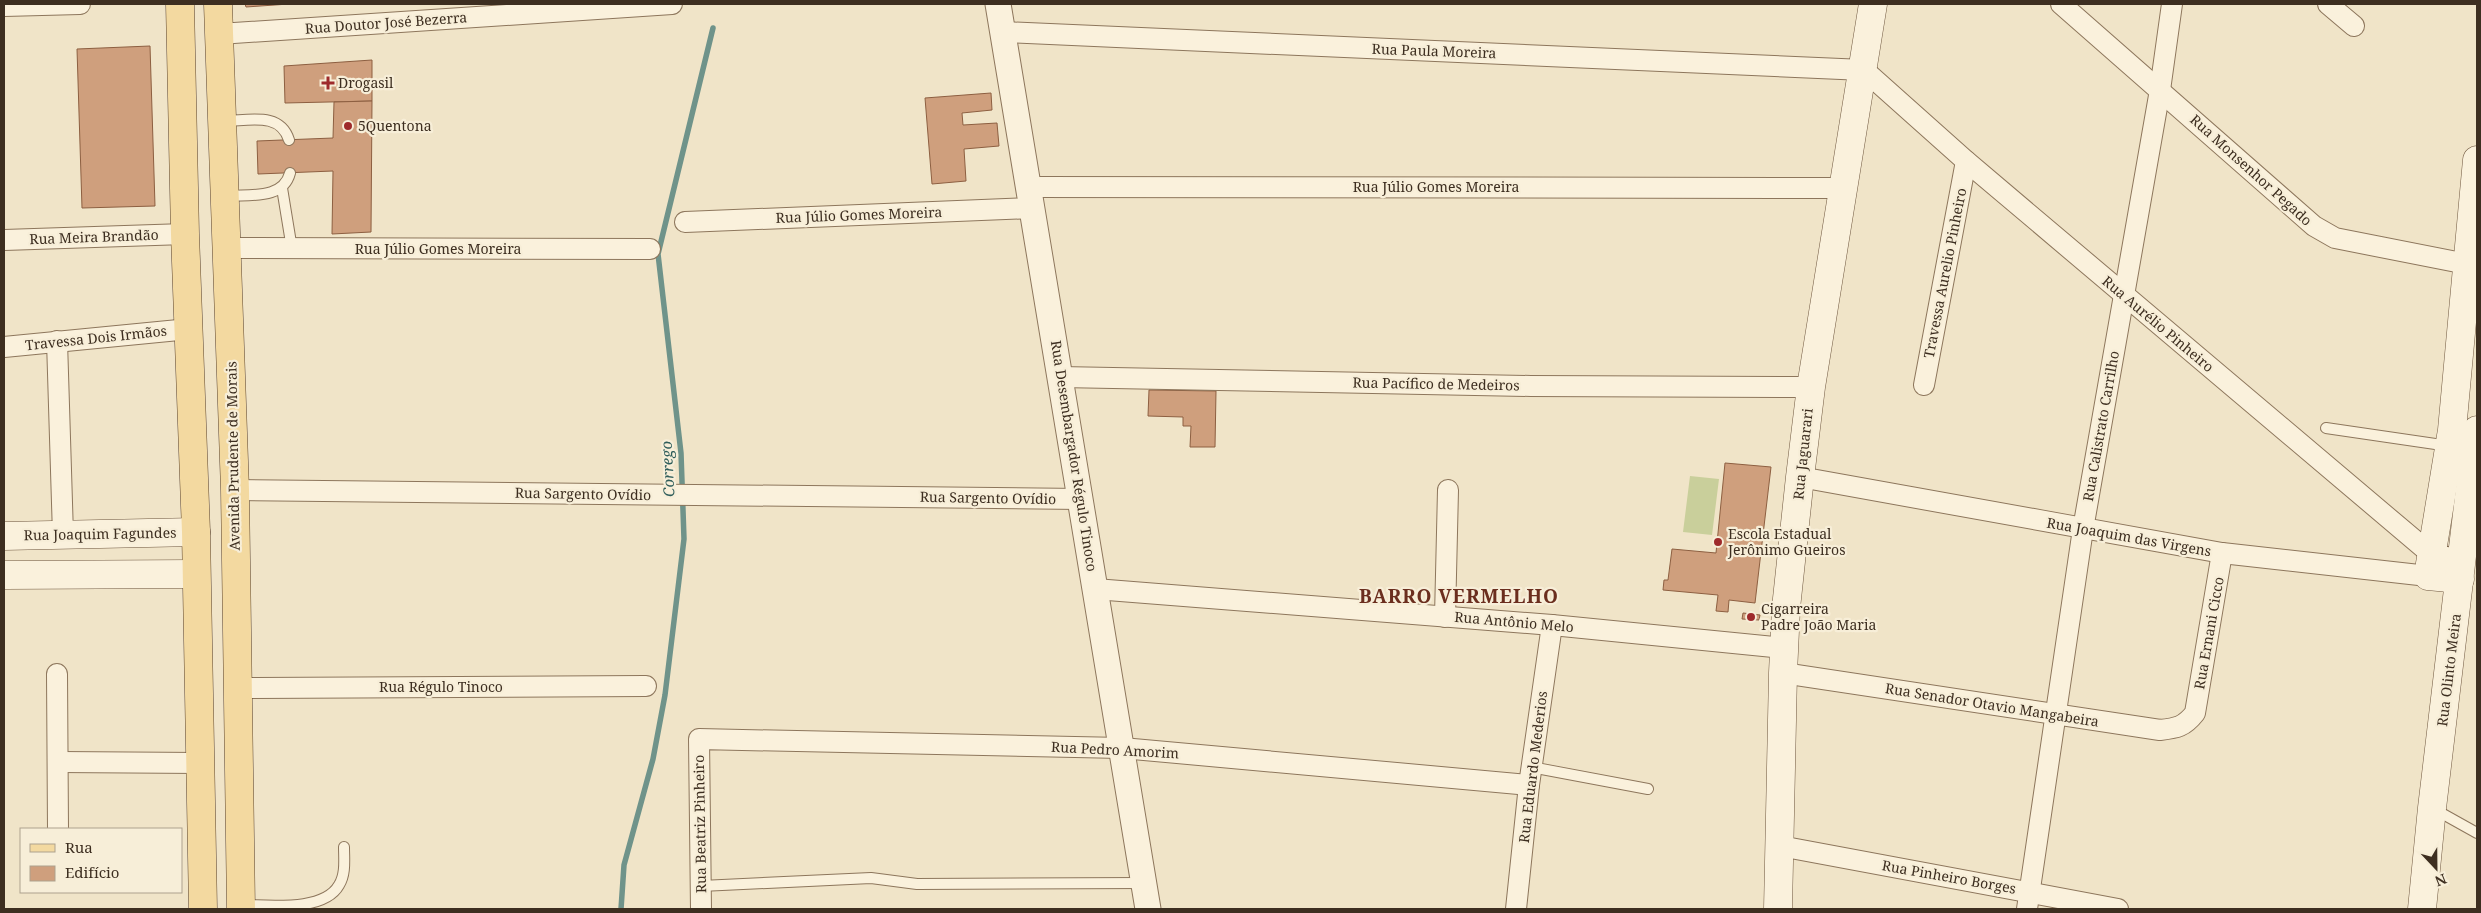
<svg xmlns="http://www.w3.org/2000/svg" width="2481" height="913" font-family="'Noto Serif',serif">
<rect width="100%" height="100%" fill="#f0e4c8"/>
<polygon fill="#c9cf9b" points="1690,476 1719,479 1712,535 1683,532"/>
<g fill="none" stroke-linecap="round" stroke-linejoin="round">
<polyline stroke="#6f938a" stroke-width="5.5" points="621,909 624,865 653,759 665,695 684,539 681,453 658,254 713,28"/>
</g>
<g fill="#cf9f7d" stroke="#8d5f41">
<polygon points="245,4 289,4 246,7"/>
<polygon points="150,46 155,206 82,208 77,49"/>
<polygon points="372,60 372,101 285,103 284,66"/>
<polygon points="991,93 992,110 962,113 963,125 997,123 999,146 964,149 966,181 932,184 925,98"/>
<polygon points="372,101 371,232 332,234 333,171 258,174 257,141 333,138 334,102"/>
<polygon points="1149,390 1216,391 1215,447 1190,447 1191,426 1183,426 1183,417 1148,416"/>
<polygon points="1725,463 1771,467 1755,603 1729,600 1728,612 1716,611 1718,595 1663,590 1664,580 1668,580 1672,549 1716,553"/>
<polygon points="1743,613 1760,615 1759,620 1742,619"/>
</g>
<g fill="none" stroke-linecap="round" stroke-linejoin="round">
<defs>
<g id="service">
<path d="M 223,121 C 248,121 280,111 289,140"/>
<polyline points="282,188 292,249"/>
<path d="M 227,196 C 249,194 283,200 290,173"/>
<polyline points="2326,428 2449,446"/>
<polyline points="1531,767 1648,789"/>
<polyline points="2434,809 2477,833"/>
<polyline points="701,886 871,878 917,884 1143,883"/>
<path d="M 242,905 C 269,905 324,912 339,885 C 346,874 344,859 344,847"/>
</g>
<g id="minor">
<polyline points="2061,4 2314,226 2335,238 2477,266"/>
<polyline points="2328,4 2354,26"/>
<polyline points="4,6 80,4"/>
<polyline points="1003,32 1864,70 1966,161 2431,554 2463,560"/>
<polyline points="219,34 672,4"/>
<polyline points="1029,187 1844,188"/>
<polyline points="685,222 1032,208"/>
<polyline points="4,240 185,234"/>
<polyline points="227,248 650,249"/>
<polyline points="57,341 63,535"/>
<polyline points="4,347 189,329"/>
<polyline points="1060,377 1531,386 1811,387"/>
<polyline points="1924,385 1966,161"/>
<polyline points="1800,477 2222,553 2428,576"/>
<polyline points="235,490 1081,499"/>
<polyline points="1095,589 1552,625 1784,648"/>
<polyline points="1445,617 1448,490"/>
<path d="M 1783,673 L 2160,730 C 2177,728 2184,727 2195,713 L 2222,553"/>
<polyline points="57,674 58,829"/>
<polyline points="236,688 646,686"/>
<polyline points="59,762 199,763"/>
<polyline points="1780,846 2118,909"/>
<polyline points="701,909 699,739 1122,748 1529,785"/>
<polyline points="1516,909 1529,785 1552,625"/>
<polyline points="2027,909 2083,529 2160,90 2172,4"/>
</g>
<polyline id="tertiary" points="998,4 1148,909"/>
<g id="secondary">
<polyline points="4,536 196,532"/>
<polyline points="4,575 195,574"/>
<polyline points="2460,579 2428,576 2452,430 2477,160"/>
<polyline points="1778,909 1783,673 1786,608 1800,477 1811,387 1873,4"/>
<polyline points="2422,909 2432,808 2477,430"/>
</g>
<g id="primary">
<polyline points="180,4 185,234 196,532 203,909"/>
<polyline points="218,4 235,490 241,909"/>
</g>
</defs>
<use href="#service" stroke="#8d765c" stroke-width="12"/>
<use href="#minor" stroke="#8d765c" stroke-width="22"/>
<use href="#tertiary" stroke="#8d765c" stroke-width="27"/>
<use href="#secondary" stroke="#6f573f" stroke-width="29"/>
<use href="#primary" stroke="#5b4430" stroke-width="29"/>
<use href="#service" stroke="#faf1dc" stroke-width="10"/>
<use href="#minor" stroke="#faf1dc" stroke-width="20"/>
<use href="#tertiary" stroke="#faf1dc" stroke-width="25"/>
<use href="#secondary" stroke="#faf1dc" stroke-width="28"/>
<use href="#primary" stroke="#f3d9a0" stroke-width="28"/>
</g>
<g fill="#9e2a2b" stroke="#f7eed8" stroke-width="2">
<path d="M325.5 75.5h5v5h5v5h-5v5h-5v-5h-5v-5h5z"/>
<circle cx="348" cy="126" r="5"/>
<circle cx="1718" cy="542" r="5"/>
<circle cx="1751" cy="617" r="5"/>
</g>
<g text-anchor="middle" stroke-width="4.5" stroke-linejoin="round" paint-order="stroke">
<g font-size="14" fill="#3d2e20" stroke="#f7eed8">
<text transform="translate(386 23) rotate(-4)" y="5">Rua Doutor José Bezerra</text>
<text transform="translate(1434 51) rotate(2)" y="5">Rua Paula Moreira</text>
<text transform="translate(2251 170) rotate(42)" y="5">Rua Monsenhor Pegado</text>
<text x="1436" y="192">Rua Júlio Gomes Moreira</text>
<text transform="translate(859 215) rotate(-2)" y="5">Rua Júlio Gomes Moreira</text>
<text transform="translate(94 237) rotate(-2)" y="5">Rua Meira Brandão</text>
<text x="438" y="254">Rua Júlio Gomes Moreira</text>
<text transform="translate(1945 273) rotate(-79)" y="5">Travessa Aurelio Pinheiro</text>
<text transform="translate(2158 324) rotate(40)" y="5">Rua Aurélio Pinheiro</text>
<text transform="translate(96 338) rotate(-6)" y="5">Travessa Dois Irmãos</text>
<text transform="translate(1436 384) rotate(1)" y="5">Rua Pacífico de Medeiros</text>
<text transform="translate(2101 426) rotate(-80)" y="5">Rua Calistrato Carrilho</text>
<text transform="translate(1803 454) rotate(-84)" y="5">Rua Jaguarari</text>
<text transform="translate(233 456) rotate(-91)" y="5">Avenida Prudente de Morais</text>
<text transform="translate(1074 456) rotate(81)" y="5">Rua Desembargador Régulo Tinoco</text>
<text transform="translate(583 494) rotate(1)" y="5">Rua Sargento Ovídio</text>
<text transform="translate(988 498) rotate(1)" y="5">Rua Sargento Ovídio</text>
<text transform="translate(100 534) rotate(-1)" y="5">Rua Joaquim Fagundes</text>
<text transform="translate(2129 537) rotate(10)" y="5">Rua Joaquim das Virgens</text>
<text transform="translate(1514 622) rotate(5)" y="5">Rua Antônio Melo</text>
<text transform="translate(2209 633) rotate(-80)" y="5">Rua Ernani Cicco</text>
<text transform="translate(2449 670) rotate(-83)" y="5">Rua Olinto Meira</text>
<text x="441" y="692">Rua Régulo Tinoco</text>
<text transform="translate(1992 705) rotate(9)" y="5">Rua Senador Otavio Mangabeira</text>
<text transform="translate(1115 750) rotate(3)" y="5">Rua Pedro Amorim</text>
<text transform="translate(1533 767) rotate(-83)" y="5">Rua Eduardo Mederios</text>
<text transform="translate(700 824) rotate(-91)" y="5">Rua Beatriz Pinheiro</text>
<text transform="translate(1949 877) rotate(10)" y="5">Rua Pinheiro Borges</text>
</g>
<g font-size="14" fill="#3d2e20" stroke="#f7eed8" text-anchor="start">
<text x="338" y="88">Drogasil</text>
<text x="358" y="131">5Quentona</text>
<text x="1728" y="539">Escola Estadual<tspan x="1728" dy="16">Jerônimo Gueiros</tspan></text>
<text x="1761" y="614">Cigarreira<tspan x="1761" dy="16">Padre João Maria</tspan></text>
</g>
<g font-size="15" font-style="italic" fill="#2f5d5a" stroke="#f7eed8">
<text transform="translate(668 469) rotate(-93)" y="5">Corrego</text>
</g>
<g font-size="19" font-weight="bold" letter-spacing="1" fill="#6b2e1e" stroke="#f7eed8">
<text x="1459" y="603">BARRO VERMELHO</text>
</g>
</g>
<rect width="2481" height="913" fill="none" stroke="#3d2e20" stroke-width="10"/>
<rect x="20" y="828" width="162" height="65" fill="#f7eed8" stroke="#ada18e"/>
<rect x="30" y="844" width="25" height="8" fill="#f3d9a0" stroke="#ada18e"/>
<text x="65" y="853" font-size="15" fill="#3d2e20">Rua</text>
<rect x="30" y="866" width="25" height="15" fill="#cf9f7d" stroke="#ada18e"/>
<text x="65" y="878" font-size="15" fill="#3d2e20">Edifício</text>
<g transform="translate(2436 868) rotate(158)" stroke="#f7eed8" stroke-width="4" paint-order="stroke">
<path d="M0-4L9 19L0 12L-9 19Z" fill="#3d2e20"/>
<text y="-8" font-size="14" font-weight="bold" text-anchor="middle" fill="#3d2e20">N</text>
</g>
</svg>
